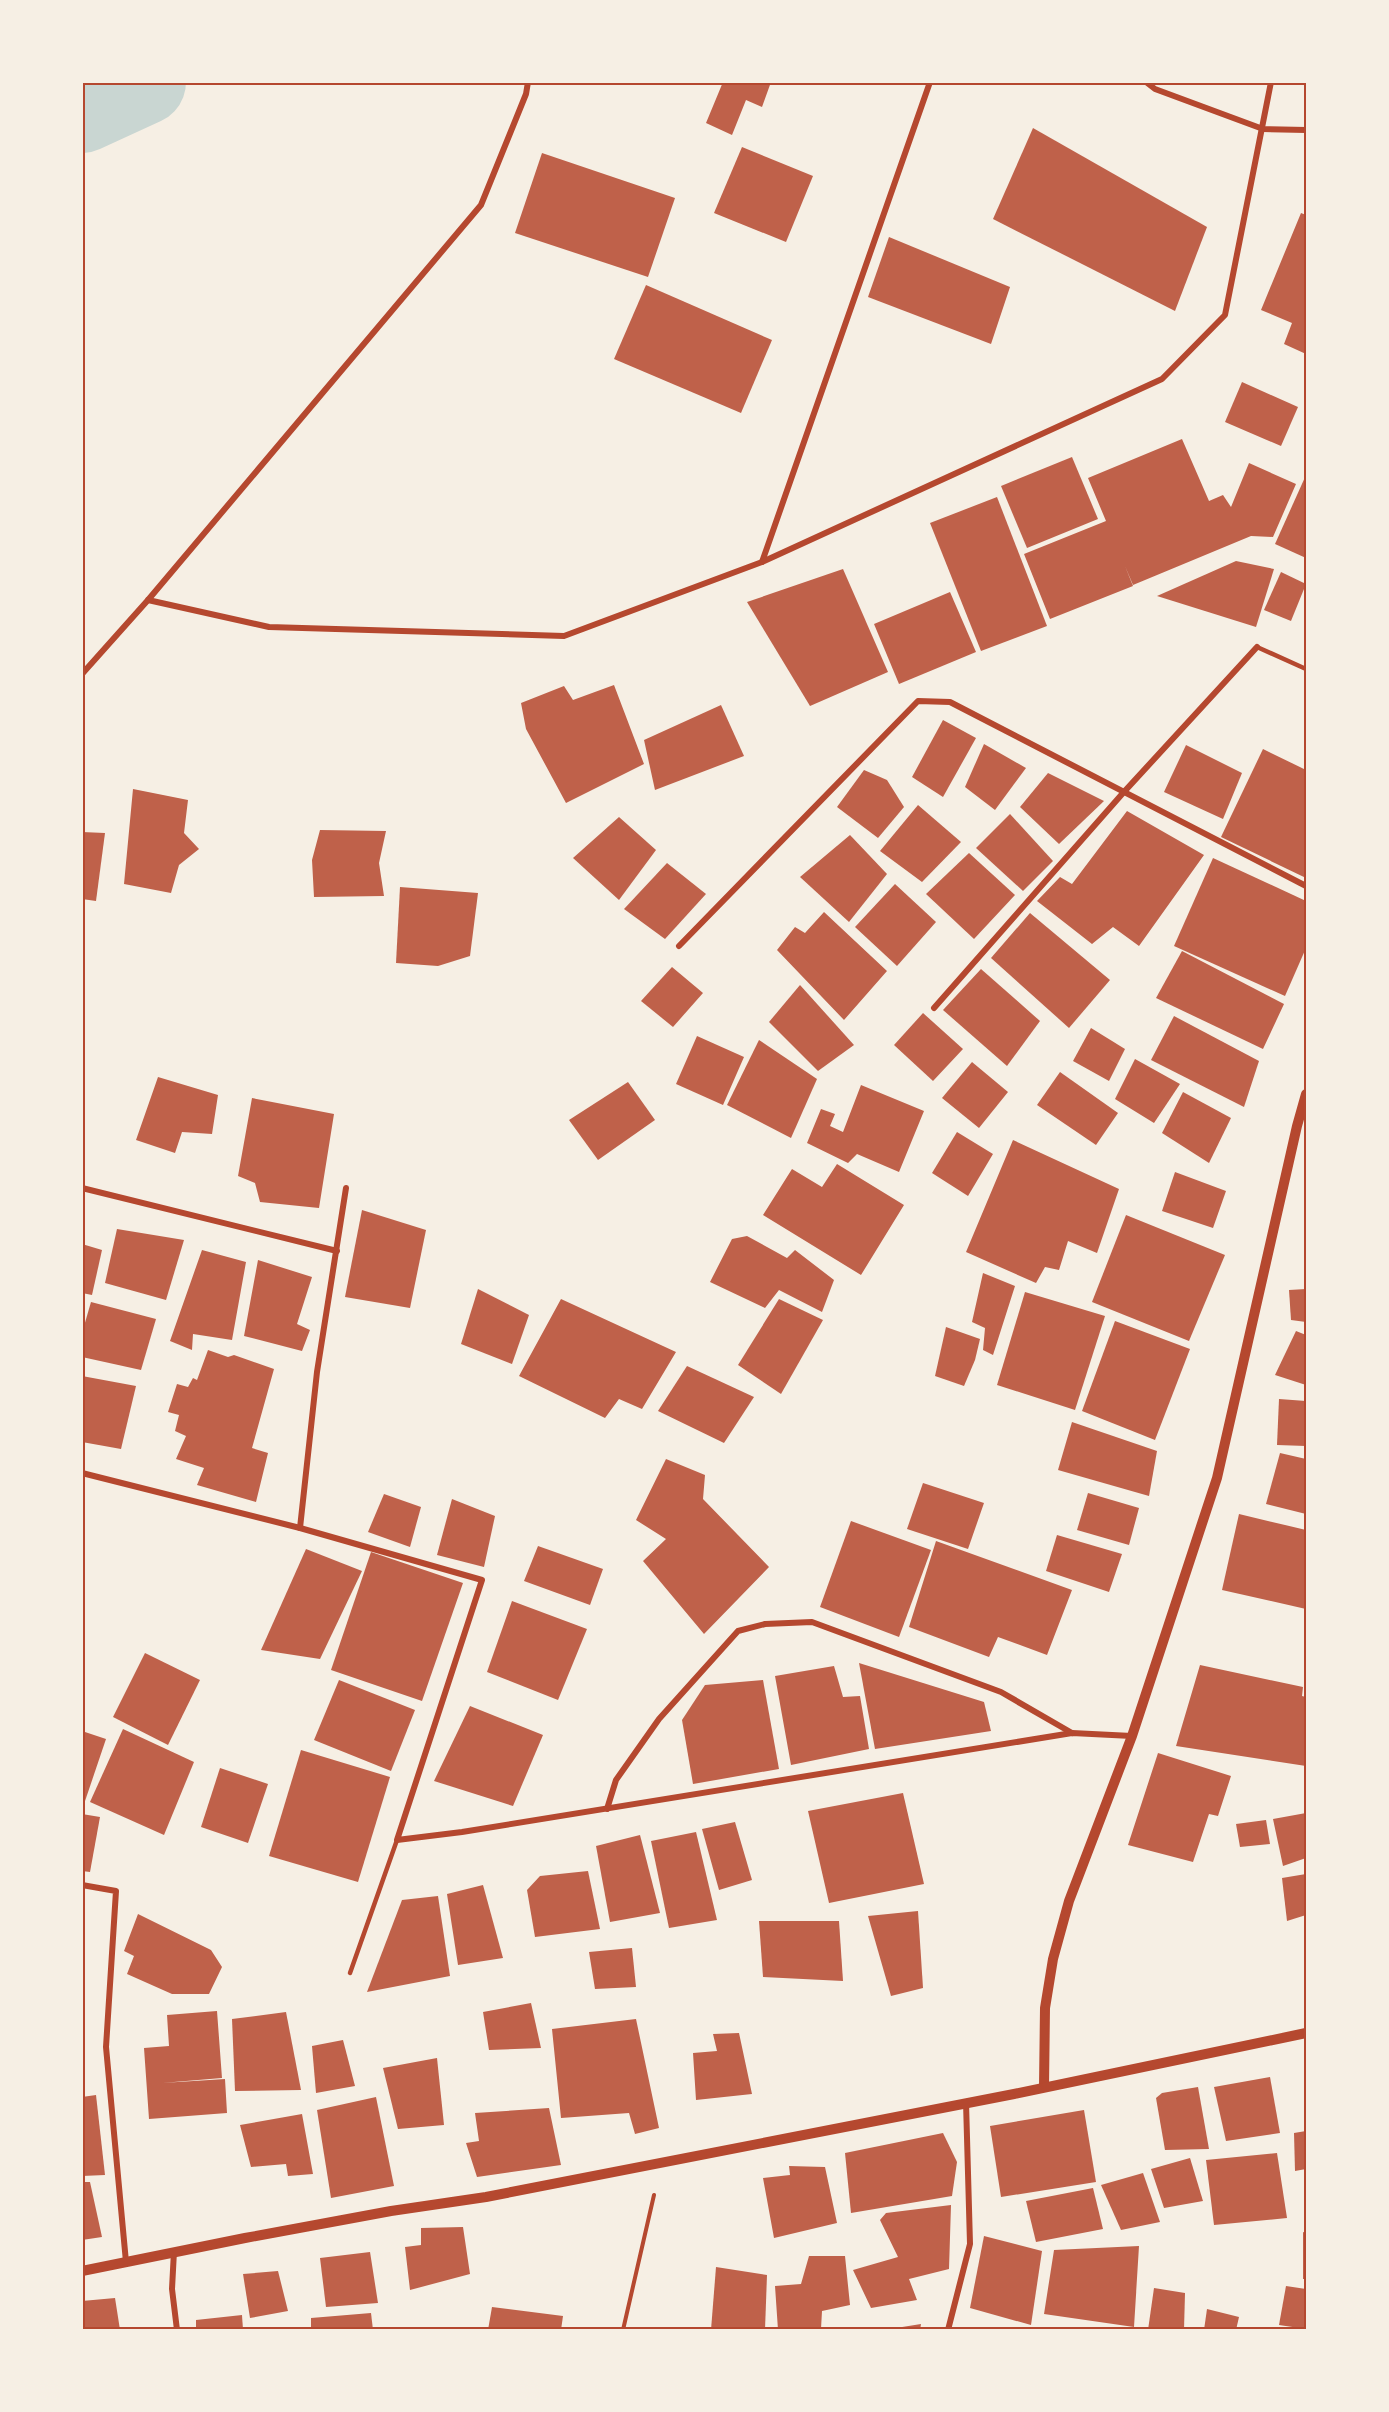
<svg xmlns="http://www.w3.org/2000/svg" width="1389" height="2412" font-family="'Asap Condensed',sans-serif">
<rect width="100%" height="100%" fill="#f6efe4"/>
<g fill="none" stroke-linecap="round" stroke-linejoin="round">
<polyline stroke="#c9d6d2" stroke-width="86" points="82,110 143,82"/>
</g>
<g fill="#bf614a">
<polygon points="723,82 771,82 762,107 746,100 732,135 706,123"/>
<polygon points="1033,128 1207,227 1175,311 993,219"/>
<polygon points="742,147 813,176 786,242 714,213"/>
<polygon points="542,153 675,198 648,277 515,233"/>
<polygon points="1301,213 1306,215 1306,354 1284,344 1292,323 1261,310"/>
<polygon points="889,237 1010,287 991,344 868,297"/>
<polygon points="646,285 772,340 741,413 614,359"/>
<polygon points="1242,382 1298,407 1281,446 1225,422"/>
<polygon points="1182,439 1209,501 1223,495 1231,507 1249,463 1296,484 1273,537 1251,536 1133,585 1125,566 1133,586 1050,619 1024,554 1106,521 1088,478"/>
<polygon points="1072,457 1098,519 1027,548 1001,486"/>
<polygon points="1306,475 1306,558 1275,544"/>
<polygon points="997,497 1047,626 981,651 930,523"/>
<polygon points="1236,561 1274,569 1256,627 1157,596"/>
<polygon points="843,569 888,672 810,706 747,602"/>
<polygon points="1281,572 1306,584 1291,621 1264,610"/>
<polygon points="950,592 976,652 899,684 874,624"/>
<polygon points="614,685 644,764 566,803 526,729 521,703 564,686 573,700"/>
<polygon points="721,705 744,756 655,790 644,740"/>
<polygon points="943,720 976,738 943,797 912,777"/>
<polygon points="984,744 1026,768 995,810 965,787"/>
<polygon points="1186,745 1242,773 1223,819 1164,792"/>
<polygon points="1263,749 1306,770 1306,878 1221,837"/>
<polygon points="864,770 887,780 904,807 878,838 837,807"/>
<polygon points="1048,773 1104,801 1059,844 1020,807"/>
<polygon points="133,789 188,800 184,833 199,849 179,865 171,893 124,884"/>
<polygon points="918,805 961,842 922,882 880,851"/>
<polygon points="1127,811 1204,855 1139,946 1113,927 1092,944 1037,901 1060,877 1072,884"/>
<polygon points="1010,814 1053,861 1023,891 976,848"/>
<polygon points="619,817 656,850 619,900 573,858"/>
<polygon points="320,830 386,831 379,863 384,896 314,897 312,860"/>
<polygon points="82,832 105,833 96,901 82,899"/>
<polygon points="850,835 887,874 849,922 800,877"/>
<polygon points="969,853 1015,895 974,939 926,894"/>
<polygon points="1213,858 1306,901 1306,948 1285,996 1174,946"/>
<polygon points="667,863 706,894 665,939 624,909"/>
<polygon points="895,884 936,922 897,966 855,927"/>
<polygon points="400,887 478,893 470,956 438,966 396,963"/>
<polygon points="824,912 887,971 844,1020 777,950 795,927 805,933"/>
<polygon points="1030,913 1110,980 1069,1028 991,958"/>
<polygon points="1182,951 1284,1004 1263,1049 1156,998"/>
<polygon points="672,967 703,993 673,1027 641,1001"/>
<polygon points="981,969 1040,1021 1007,1066 943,1010"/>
<polygon points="800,985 854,1045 818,1071 769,1022"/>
<polygon points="923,1013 963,1049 933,1081 894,1045"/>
<polygon points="1174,1016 1259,1061 1244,1107 1151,1060"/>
<polygon points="1091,1028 1125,1049 1109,1081 1073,1061"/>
<polygon points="697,1036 744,1057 723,1105 676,1084"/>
<polygon points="759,1040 817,1079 791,1138 727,1105"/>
<polygon points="1135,1059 1180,1084 1154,1123 1115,1099"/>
<polygon points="972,1062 1008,1092 979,1128 942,1098"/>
<polygon points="1060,1072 1118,1113 1096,1145 1037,1105"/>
<polygon points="158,1077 218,1095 212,1134 182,1132 175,1153 136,1140"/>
<polygon points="628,1082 655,1120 598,1160 569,1120"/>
<polygon points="861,1085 924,1111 899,1172 857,1154 848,1163 807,1143 821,1109 835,1114 830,1126 843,1132"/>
<polygon points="1183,1092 1231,1118 1209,1163 1162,1133"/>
<polygon points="252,1098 334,1114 319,1208 260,1202 255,1183 238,1176"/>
<polygon points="957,1132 993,1154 968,1196 932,1173"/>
<polygon points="1013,1140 1119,1189 1097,1253 1068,1241 1059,1270 1045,1267 1036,1283 966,1252"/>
<polygon points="837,1164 904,1205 861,1275 763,1215 792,1169 822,1187"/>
<polygon points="1175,1172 1226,1191 1213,1228 1162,1211"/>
<polygon points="362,1210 426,1230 410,1308 345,1297"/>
<polygon points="1126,1215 1225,1255 1189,1341 1092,1302"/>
<polygon points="117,1229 184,1240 166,1300 105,1283"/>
<polygon points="747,1236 787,1258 795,1250 834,1280 822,1312 779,1290 765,1308 710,1282 732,1239"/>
<polygon points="82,1244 102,1250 92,1295 82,1293"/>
<polygon points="202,1250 246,1262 232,1340 193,1334 192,1350 170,1341"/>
<polygon points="258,1260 312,1277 297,1324 310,1330 302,1351 244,1336"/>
<polygon points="983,1273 1015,1286 993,1355 983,1350 985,1328 972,1322"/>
<polygon points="478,1289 529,1315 512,1364 461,1344"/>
<polygon points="1306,1289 1306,1322 1291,1320 1289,1290"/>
<polygon points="1025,1292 1105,1316 1075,1410 997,1385"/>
<polygon points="561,1299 676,1352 642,1409 619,1399 605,1418 519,1376"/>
<polygon points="779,1299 823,1320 781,1394 738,1365"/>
<polygon points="91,1302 156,1319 141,1370 82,1357 82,1333"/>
<polygon points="1115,1321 1190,1349 1155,1440 1082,1411"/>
<polygon points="946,1327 980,1339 975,1360 964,1386 935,1376"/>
<polygon points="1296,1331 1306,1335 1306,1385 1275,1375"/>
<polygon points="208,1350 228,1357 234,1355 274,1369 252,1448 268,1453 256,1502 197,1485 204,1468 176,1459 186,1436 175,1431 179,1415 168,1412 177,1384 188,1387 193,1378 197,1380"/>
<polygon points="687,1366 754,1397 724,1443 658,1411"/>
<polygon points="82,1376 136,1386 121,1449 82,1442"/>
<polygon points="1279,1399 1306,1401 1306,1446 1277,1445"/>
<polygon points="1072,1422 1157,1451 1149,1496 1058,1470"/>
<polygon points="1280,1453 1306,1459 1306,1514 1266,1504"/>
<polygon points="666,1459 705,1475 703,1499 769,1567 704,1634 643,1561 666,1539 636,1520"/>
<polygon points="923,1483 984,1503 968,1549 907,1529"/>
<polygon points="1088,1493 1139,1508 1129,1545 1077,1530"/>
<polygon points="384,1494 421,1507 410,1547 368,1532"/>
<polygon points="452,1499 495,1516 484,1567 437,1555"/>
<polygon points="1239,1514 1306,1530 1306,1609 1222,1590"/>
<polygon points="851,1521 931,1550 899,1637 820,1607"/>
<polygon points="1057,1535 1122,1554 1109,1592 1046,1571"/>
<polygon points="936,1541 1072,1590 1047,1655 998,1637 989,1657 909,1627"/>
<polygon points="538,1546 603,1569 590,1605 524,1581"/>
<polygon points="306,1549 362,1571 320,1659 261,1650"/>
<polygon points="371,1552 463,1583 422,1701 331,1670"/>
<polygon points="512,1601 587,1629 558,1700 487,1672"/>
<polygon points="145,1653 200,1680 168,1745 113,1717"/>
<polygon points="859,1663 984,1702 991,1731 875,1749"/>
<polygon points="1200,1665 1303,1687 1302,1696 1306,1697 1306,1766 1176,1746"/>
<polygon points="834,1666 843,1697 860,1696 869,1749 791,1765 775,1676"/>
<polygon points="339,1680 415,1710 391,1771 314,1740"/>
<polygon points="763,1680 779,1769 693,1784 682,1720 705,1685"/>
<polygon points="470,1706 543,1735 513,1806 434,1781"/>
<polygon points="123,1729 194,1762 164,1835 90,1802"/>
<polygon points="82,1731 106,1739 83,1807 82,1807"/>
<polygon points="301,1750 390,1777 358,1882 269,1856"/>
<polygon points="1158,1753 1231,1776 1218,1816 1209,1814 1193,1862 1128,1845"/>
<polygon points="220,1768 268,1784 248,1843 201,1827"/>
<polygon points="903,1793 924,1884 829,1903 808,1811"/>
<polygon points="1306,1813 1306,1858 1283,1866 1273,1819"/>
<polygon points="82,1814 100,1817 90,1872 82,1871"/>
<polygon points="1266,1820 1270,1844 1240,1847 1236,1824"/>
<polygon points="735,1822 752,1880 719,1890 702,1829"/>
<polygon points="696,1832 717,1920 669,1928 651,1841"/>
<polygon points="640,1835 660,1913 610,1922 596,1846"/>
<polygon points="588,1871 600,1929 535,1937 527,1890 540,1876"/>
<polygon points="1306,1874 1306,1915 1287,1921 1282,1878"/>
<polygon points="483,1885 503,1958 458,1965 447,1894"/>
<polygon points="438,1896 450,1976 367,1992 402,1900"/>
<polygon points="918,1911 923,1988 891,1996 868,1916"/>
<polygon points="138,1914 211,1950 222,1967 209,1994 172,1994 127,1974 134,1956 124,1951"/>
<polygon points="759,1921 839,1921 843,1981 763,1977"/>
<polygon points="632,1948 636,1987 595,1989 589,1952"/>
<polygon points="531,2003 541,2048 489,2050 483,2012"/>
<polygon points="217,2011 222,2078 162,2083 225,2079 227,2113 149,2119 144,2048 169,2046 167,2015"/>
<polygon points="286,2012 301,2090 235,2091 232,2019"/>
<polygon points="636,2019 659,2128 635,2134 629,2113 561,2118 552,2029"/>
<polygon points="739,2033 752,2094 696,2100 693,2053 717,2051 713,2034"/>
<polygon points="343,2040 355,2086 316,2093 312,2046"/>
<polygon points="437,2058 444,2125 398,2129 383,2068"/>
<polygon points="1270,2077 1280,2133 1226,2141 1214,2087"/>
<polygon points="1198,2087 1209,2149 1165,2150 1156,2098 1162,2093"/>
<polygon points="96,2095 105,2175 82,2176 82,2097"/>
<polygon points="376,2097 394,2186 331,2198 317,2110"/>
<polygon points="549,2108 561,2165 477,2177 466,2143 479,2141 475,2113"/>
<polygon points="1084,2110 1096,2182 1001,2197 990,2126"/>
<polygon points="302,2114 313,2174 288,2176 286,2164 251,2167 240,2125"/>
<polygon points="1306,2131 1306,2169 1295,2171 1294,2133"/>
<polygon points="943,2133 957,2162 952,2196 851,2213 845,2153"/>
<polygon points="1277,2153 1287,2218 1214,2225 1206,2160"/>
<polygon points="1190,2158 1203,2201 1164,2208 1151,2169"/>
<polygon points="789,2166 825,2167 837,2223 774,2238 763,2178 790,2175"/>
<polygon points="1143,2173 1160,2222 1121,2230 1101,2185"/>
<polygon points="82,2182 90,2182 102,2237 82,2240"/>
<polygon points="1093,2188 1103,2229 1036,2242 1026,2201"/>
<polygon points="951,2205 949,2269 909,2279 917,2300 871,2308 853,2270 898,2257 880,2220 886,2213"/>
<polygon points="463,2227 470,2274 410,2290 405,2247 421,2245 421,2228"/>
<polygon points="1303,2232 1306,2233 1306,2279 1303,2279"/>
<polygon points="984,2236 1042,2251 1031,2325 970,2308"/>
<polygon points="1139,2246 1134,2327 1044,2314 1054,2250"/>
<polygon points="370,2252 378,2303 326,2307 320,2258"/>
<polygon points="809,2256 845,2256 850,2305 822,2311 821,2329 778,2330 775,2286 801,2284"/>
<polygon points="716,2267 767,2275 765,2330 711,2330"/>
<polygon points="278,2271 288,2311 250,2318 243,2274"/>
<polygon points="1286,2286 1306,2289 1306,2329 1279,2325"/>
<polygon points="1154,2288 1185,2293 1184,2330 1148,2330"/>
<polygon points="115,2298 120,2330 82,2330 82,2301"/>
<polygon points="492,2307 563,2316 561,2330 488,2330"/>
<polygon points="1207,2309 1239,2317 1236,2330 1204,2330"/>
<polygon points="371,2313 373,2330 311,2330 311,2318"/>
<polygon points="242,2315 243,2330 196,2330 196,2320"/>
<polygon points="921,2324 920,2330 896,2330 896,2328"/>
</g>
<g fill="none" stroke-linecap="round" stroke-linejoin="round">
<polyline stroke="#b5482f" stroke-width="4" points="623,2330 654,2195"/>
<g stroke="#b5482f" stroke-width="4.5">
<polyline points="1257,647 1306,669"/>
<polyline points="350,1973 397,1840"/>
</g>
<g stroke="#b5482f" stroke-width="6">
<polyline points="1146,82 1155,89 1263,129 1306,130"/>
<polyline points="762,562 930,82"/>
<polyline points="148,600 269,627 564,636 762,562 1162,379 1225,315 1271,82"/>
<polyline points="82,674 148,600 481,205 526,94 528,82"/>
<polyline points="679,946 918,701 950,702 1306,886"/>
<polyline points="934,1008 1123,793 1257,647"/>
<polyline points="82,1188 337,1251"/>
<polyline points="82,1473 300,1528 482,1580 397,1840 462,1832 1072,1733 1132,1736"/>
<polyline points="300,1528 317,1372 346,1188"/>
<polyline points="607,1809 616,1780 659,1719 738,1631 765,1624 812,1622 1001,1692 1072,1733"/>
<polyline points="82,1885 116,1891 106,2047 126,2262"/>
<polyline points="174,2251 172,2289 177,2330"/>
<polyline points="948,2330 970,2244 966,2102"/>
</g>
<g stroke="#b5482f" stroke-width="10">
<polyline points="1044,2087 1045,2008 1053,1959 1069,1901 1132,1736 1217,1478 1297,1126 1306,1094"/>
<polyline points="82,2271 245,2238 391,2211 486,2197 1014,2094 1306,2033"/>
</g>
</g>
<rect width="1389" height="2412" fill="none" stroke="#f6efe4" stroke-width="168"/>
<rect x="84" y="84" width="1221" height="2244" fill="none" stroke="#b5482f" stroke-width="2"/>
</svg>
